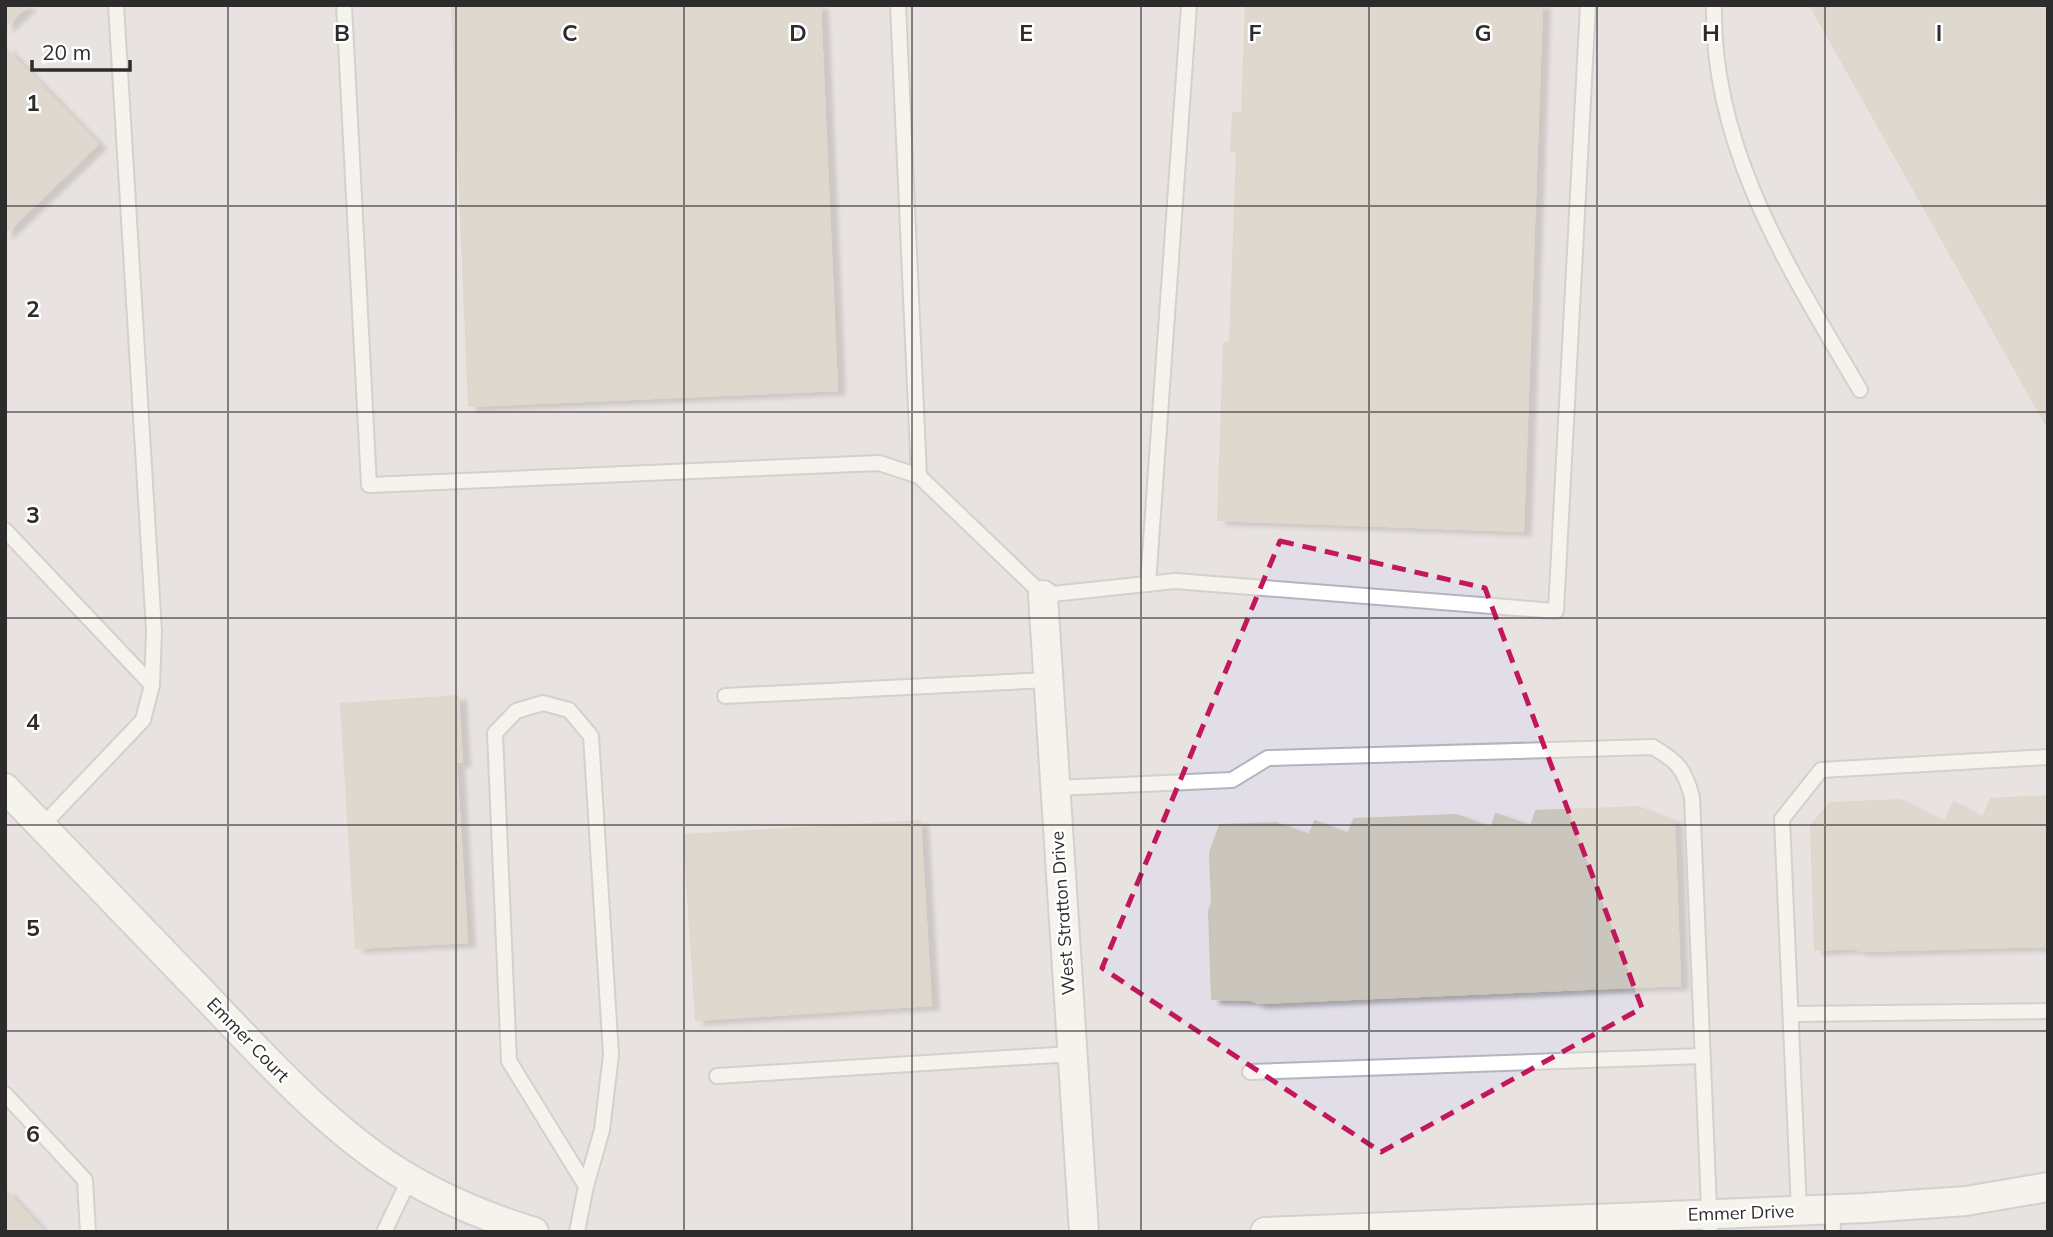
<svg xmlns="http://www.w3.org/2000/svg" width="2053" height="1237" font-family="Mulish,sans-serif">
<defs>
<filter id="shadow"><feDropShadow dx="8" dy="4.5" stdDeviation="2" flood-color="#0004"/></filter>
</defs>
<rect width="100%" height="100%" fill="#efe8dd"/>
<rect fill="#e1dee7" x="5" y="5" width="2043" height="1227"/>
<g fill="#cac5bd" stroke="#cbc4b7" stroke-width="2" filter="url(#shadow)">
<polygon points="5,5 28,5 5,27"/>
<polygon points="452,5 820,5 837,390 469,406"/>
<polygon points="1246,5 1542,5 1523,531 1218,520 1224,343 1230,343 1237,151 1231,151 1233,113 1242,113"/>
<polygon points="1810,5 2048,5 2048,428"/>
<polygon points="5,48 98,144 5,234"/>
<polygon points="458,696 462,762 456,762 467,942 356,948 341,704"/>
<polygon points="2048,796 2048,946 1861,951 1854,948 1815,950 1811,826 1830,803 1900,800 1944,823 1954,802 1982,819 1991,799"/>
<polygon points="1638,807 1674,821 1680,985 1259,1003 1251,1000 1212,999 1209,911 1212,903 1210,853 1220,825 1276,823 1309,835 1315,821 1348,834 1354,819 1456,815 1491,828 1496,814 1531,826 1536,811"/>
<polygon points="920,821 931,1005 696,1020 684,835"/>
<polygon points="5,1190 41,1229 38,1232 5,1232"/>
</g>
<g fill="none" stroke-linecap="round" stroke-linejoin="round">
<defs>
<g id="lane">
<polyline points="116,5 154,631 152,685"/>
<polyline points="344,5 369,485 879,463 919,476 1043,595 1175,581 1556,611 1588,5"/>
<polyline points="898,5 919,476"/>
<path d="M 1714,5 C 1711,149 1790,270 1860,390"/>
<polyline points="5,530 152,685 143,720 42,826"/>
<polyline points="1148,584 1189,5"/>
<polyline points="725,696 1048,680"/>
<path d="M 1055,788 L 1232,780 L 1268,758 L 1653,747 C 1678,762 1684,768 1692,797 L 1710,1232"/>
<polyline points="1791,1014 2048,1011"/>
<polyline points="1250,1072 1702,1056"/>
<polyline points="717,1076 1072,1054"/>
<polyline points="5,1094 85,1180 88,1232"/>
<polyline points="1832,1209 1833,1232"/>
<polyline points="1799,1210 1782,819 1821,770 2048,757"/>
<polyline points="384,1232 410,1178"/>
<polyline points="577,1232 586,1186 602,1130 611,1055 591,736 569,710 543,703 516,711 495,733 509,1061 586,1186"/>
</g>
<g id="street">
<polyline points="1043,595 1084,1232"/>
<path d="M 5,788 C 68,853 130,918 193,983 C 254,1046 313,1114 386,1164 C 431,1194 482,1216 534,1232"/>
<polyline points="1265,1232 1865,1208 1966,1201 2048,1187"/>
</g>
</defs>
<use href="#lane" stroke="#b1b4c1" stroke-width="18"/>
<use href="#street" stroke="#b1b4c1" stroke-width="32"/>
<use href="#lane" stroke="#fff" stroke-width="14"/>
<use href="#street" stroke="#fff" stroke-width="28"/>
</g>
<path d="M0 0H2053V1237H0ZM 1280,541 L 1485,588 L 1642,1008 L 1381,1152 L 1102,968 Z" fill="#efe8dd" fill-opacity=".55" fill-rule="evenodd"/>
<path fill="none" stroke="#c2185b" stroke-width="5" stroke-dasharray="14 9" stroke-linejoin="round" d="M 1280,541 L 1485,588 L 1642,1008 L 1381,1152 L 1102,968 Z"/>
<path fill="none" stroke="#2c2c2c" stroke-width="2" stroke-opacity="0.55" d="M 228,5 L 228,1232M 456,5 L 456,1232M 684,5 L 684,1232M 912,5 L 912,1232M 1141,5 L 1141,1232M 1369,5 L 1369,1232M 1597,5 L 1597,1232M 1825,5 L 1825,1232M 5,206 L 2048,206M 5,412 L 2048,412M 5,618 L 2048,618M 5,825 L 2048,825M 5,1031 L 2048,1031"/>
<g text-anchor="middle" stroke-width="5" stroke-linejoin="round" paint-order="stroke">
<g font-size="18" fill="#2c2c2c" stroke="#fff">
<text transform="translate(1063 913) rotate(-94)" y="6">West Stratton Drive</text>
<text transform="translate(248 1040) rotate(46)" y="6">Emmer Court</text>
<text transform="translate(1741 1213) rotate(-2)" y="6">Emmer Drive</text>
</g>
</g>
<g font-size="23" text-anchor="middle" font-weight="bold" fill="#2c2c2c" stroke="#fff" stroke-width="5" stroke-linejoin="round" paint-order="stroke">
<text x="342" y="41">B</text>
<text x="570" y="41">C</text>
<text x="798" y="41">D</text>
<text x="1026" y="41">E</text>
<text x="1255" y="41">F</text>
<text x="1483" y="41">G</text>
<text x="1711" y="41">H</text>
<text x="1939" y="41">I</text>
<text x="33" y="111">1</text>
<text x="33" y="317">2</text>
<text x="33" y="523">3</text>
<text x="33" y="730">4</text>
<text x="33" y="936">5</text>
<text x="33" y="1142">6</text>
</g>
<rect width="2053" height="1237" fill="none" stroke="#2c2c2c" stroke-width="14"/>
<path d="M32 60v10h98v-10" fill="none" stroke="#2c2c2c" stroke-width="3.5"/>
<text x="42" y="60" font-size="21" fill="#2c2c2c" stroke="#ffffff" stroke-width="5" paint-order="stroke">20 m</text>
</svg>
